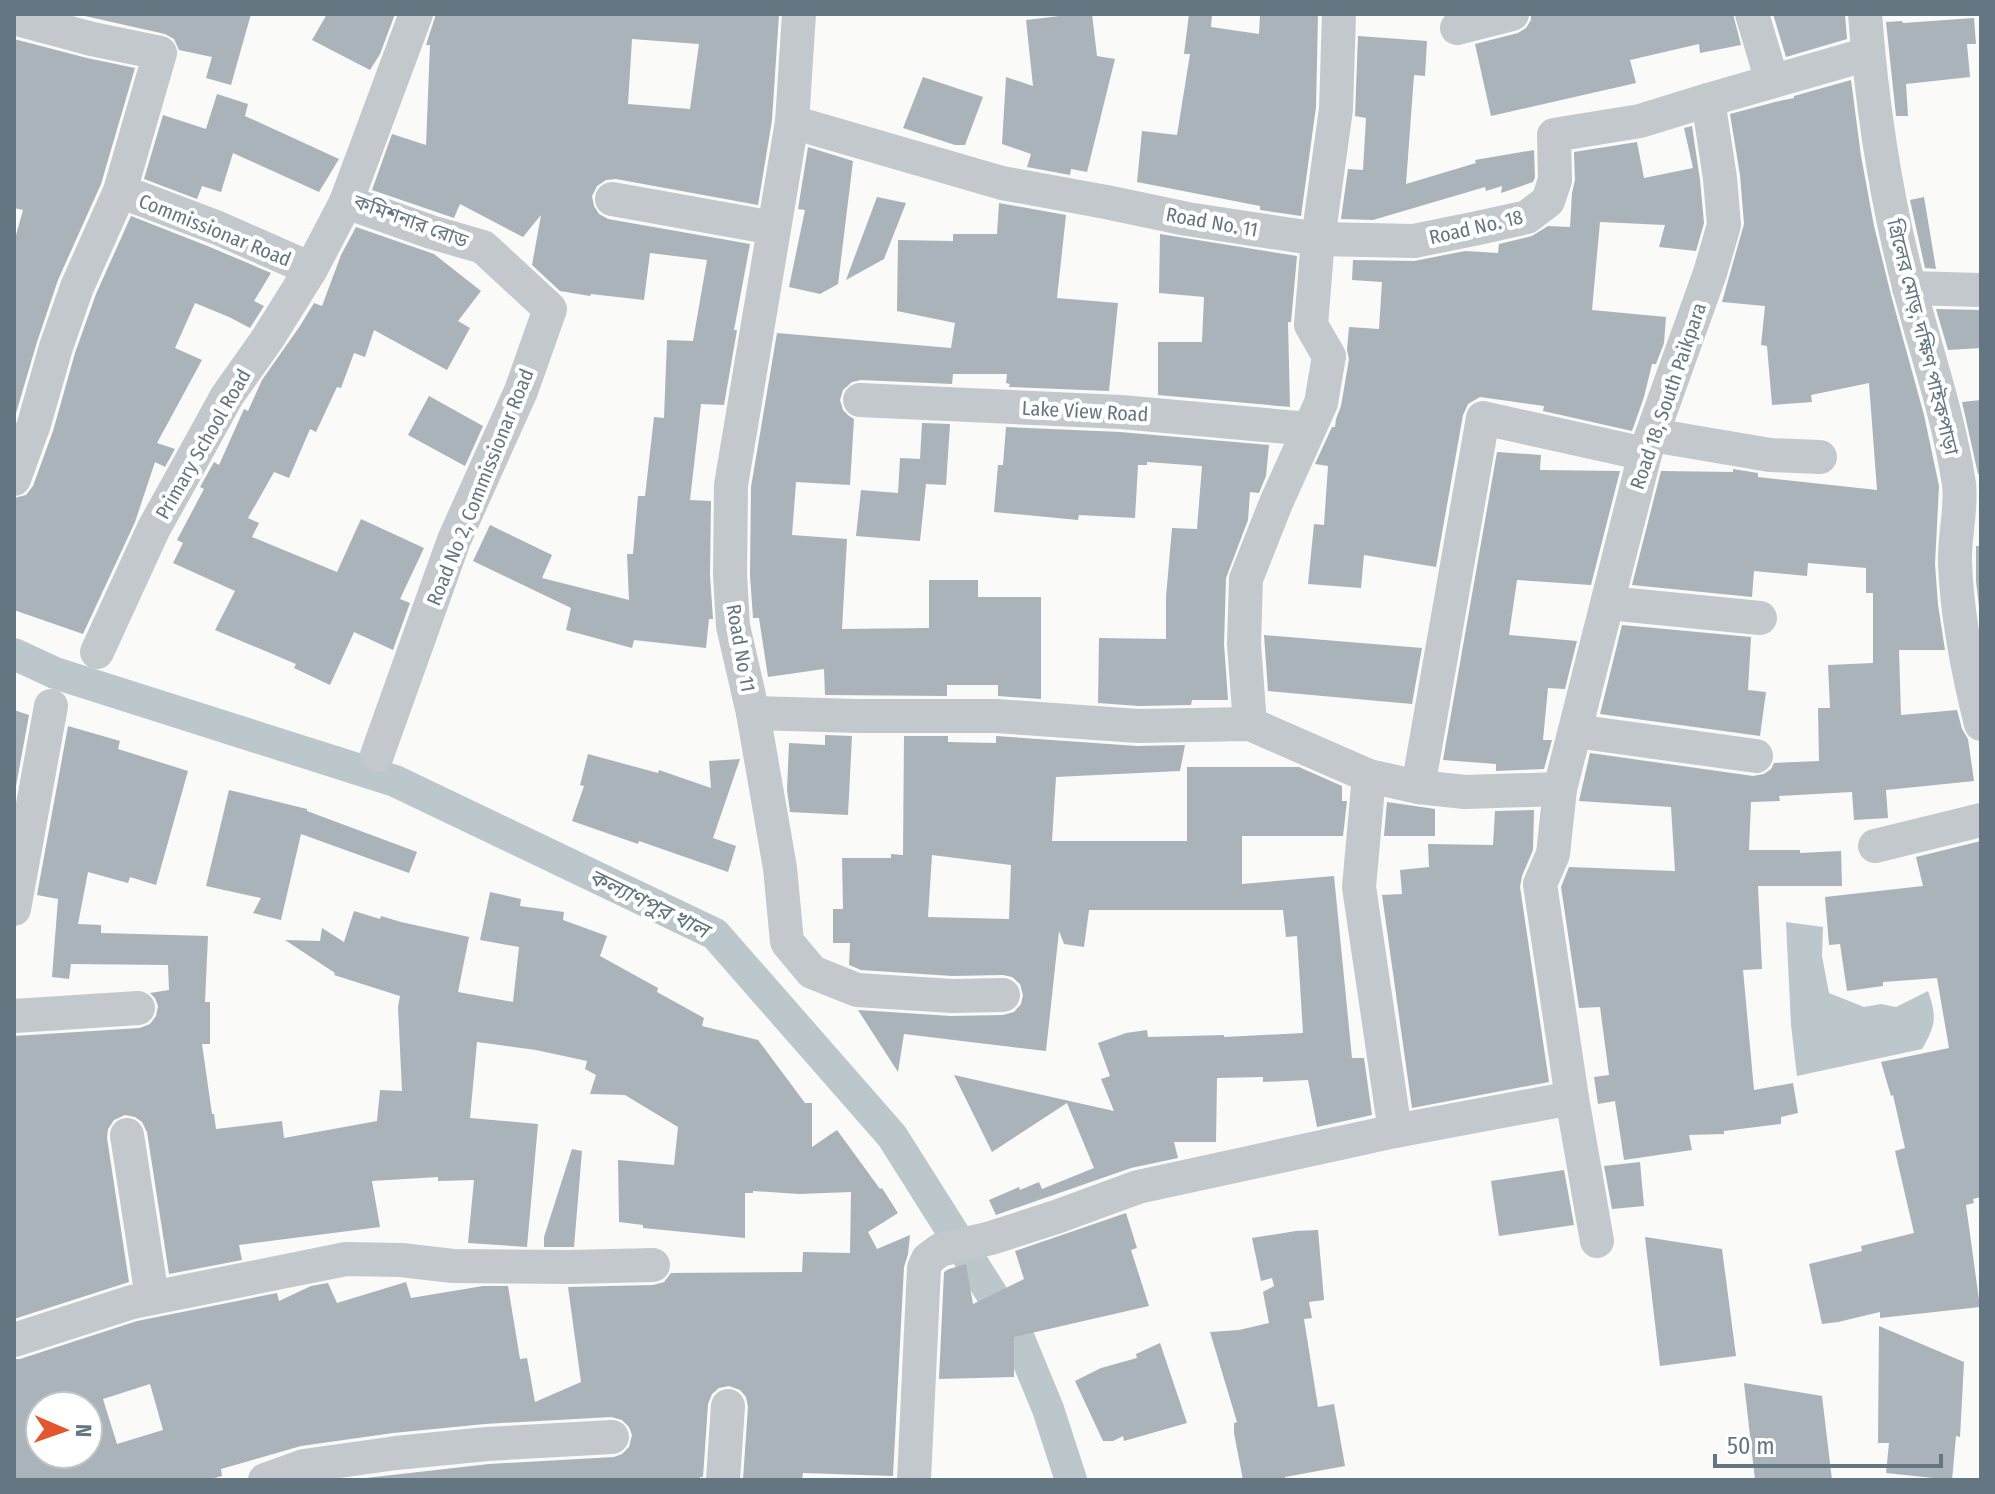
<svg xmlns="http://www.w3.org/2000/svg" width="1995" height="1494" font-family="'Fira Sans Condensed','Noto Sans Bengali',sans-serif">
<rect width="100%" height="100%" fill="#fafaf8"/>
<path fill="#bbc7cb" d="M 1786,922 L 1823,927 L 1822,956 L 1829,993 L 1864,1007 L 1881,1004 L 1896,1007 L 1928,991 C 1937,1017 1936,1025 1922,1049 L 1797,1076 L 1791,1025 Z"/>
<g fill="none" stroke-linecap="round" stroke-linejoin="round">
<polyline stroke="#bbc7cb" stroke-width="32" points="14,654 55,673 395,781 715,934 892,1136 1017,1334 1048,1409 1071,1480"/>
</g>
<g fill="#aab3b9" fill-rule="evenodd">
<polygon points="76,14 251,14 231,85 206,78 212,57 179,50 174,39 165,34"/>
<polygon points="327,14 395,14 380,54 370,70 312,40"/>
<path d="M 436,14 L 779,14 L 772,120 L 758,205 L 616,179 L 606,180 L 597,186 L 592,196 L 594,206 L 599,214 L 608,219 L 750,244 L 734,330 L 737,330 L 724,405 L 701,404 L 690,500 L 711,501 L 710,575 L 713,619 L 709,619 L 706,648 L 634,640 L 632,648 L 566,630 L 571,608 L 473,561 L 490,525 L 552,555 L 542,578 L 629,600 L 627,554 L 633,554 L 638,496 L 645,496 L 654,417 L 664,418 L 667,340 L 693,341 L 707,260 L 650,253 L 644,300 L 591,294 L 590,296 L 560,291 L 532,265 L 541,215 L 523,237 L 460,204 L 454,218 L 372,190 L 392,134 L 426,145 L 430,45 L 426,45 ZM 632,39 L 699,44 L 690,109 L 628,104 Z"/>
<polygon points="1077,14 1092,14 1097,56 1115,59 1087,172 1071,169 1070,175 1027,167 1031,154 1002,144 1006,77 1033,86 1026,20"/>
<polygon points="1189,14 1212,14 1211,27 1259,34 1260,14 1318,14 1316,107 1301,216 1260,210 1260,206 1137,182 1142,131 1177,135 1190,54 1184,54"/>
<polygon points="1531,14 1733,14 1741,45 1700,53 1699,44 1630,60 1636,83 1491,116 1475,44 1518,33 1526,28 1531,20"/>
<polygon points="1773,14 1845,14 1847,39 1786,57"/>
<polygon points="1974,18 1976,44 1967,44 1970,77 1906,84 1908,116 1896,116 1886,22 1902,21 1903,23"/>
<polygon points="1358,36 1427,41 1425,76 1414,75 1406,184 1476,163 1475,160 1534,150 1535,177 1533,182 1501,193 1502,186 1486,191 1485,187 1373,220 1341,219 1348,169 1363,170 1366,118 1355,116"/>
<polygon points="14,39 87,58 135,68 101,184 58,280 37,342 14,420 14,242 23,210 14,208"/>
<polygon points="923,77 983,97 965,145 955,145 903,128"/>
<polygon points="1851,80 1861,156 1874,226 1891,295 1924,415 1939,486 1935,564 1938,605 1945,650 1899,650 1901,715 1957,710 1962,729 1968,739 1974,781 1886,790 1888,818 1854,820 1852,792 1779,796 1780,801 1751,802 1749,850 1800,850 1800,853 1841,851 1842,886 1758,886 1762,969 1743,970 1754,1090 1793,1083 1798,1113 1781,1117 1781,1124 1724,1131 1724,1134 1689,1135 1692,1150 1624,1160 1615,1101 1598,1104 1594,1077 1609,1075 1600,1007 1579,1008 1561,887 1569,867 1675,871 1671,807 1579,801 1590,753 1753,776 1764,774 1771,769 1774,763 1819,761 1818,708 1830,708 1828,665 1873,663 1873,593 1866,593 1866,568 1808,563 1807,576 1754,571 1752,597 1632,585 1661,471 1733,472 1733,469 1758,473 1758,477 1877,490 1869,383 1811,395 1812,402 1772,405 1767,346 1761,345 1765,306 1722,302 1744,224 1740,175 1730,114 1775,102 1794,98 1794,96"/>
<polygon points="217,94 248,104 245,116 339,159 319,192 233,153 221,192 202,186 197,199 144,179 163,115 206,129"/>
<polygon points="1692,126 1700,180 1704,223 1696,251 1659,247 1665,225 1600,222 1592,310 1666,317 1664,343 1656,364 1652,364 1644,397 1632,431 1543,411 1544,406 1480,397 1468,404 1463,415 1436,567 1364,555 1361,588 1308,584 1314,524 1324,525 1328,466 1315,464 1332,427 1335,427 1336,419 1341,406 1349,359 1347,350 1349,327 1379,329 1382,282 1352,280 1353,260 1414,261 1465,251 1498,253 1499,244 1532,236 1548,226 1570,227 1572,193 1575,180 1574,152 1637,142 1644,178 1693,168 1684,128"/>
<polygon points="808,147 853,161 838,284 820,294 789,287 805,210 798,209"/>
<polygon points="877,197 906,203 884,259 846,280"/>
<polygon points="1924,197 1936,269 1925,268 1910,200"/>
<polygon points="999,203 1066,215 1057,298 1118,303 1109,391 1009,387 1010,384 1006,383 1007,374 953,374 952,384 861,380 852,382 843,390 840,400 843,410 849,416 854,419 850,485 796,482 792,535 847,539 842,629 929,628 929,580 978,580 978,597 1041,597 1041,699 998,696 998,685 947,685 947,696 825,695 824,669 768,677 759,618 753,618 750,575 751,487 777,333 951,348 955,323 897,311 898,240 953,241 953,234 997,234"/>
<polygon points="131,216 210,247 271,273 254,301 264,306 250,328 229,317 195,303 175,348 202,360 157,443 175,449 165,467 155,462 135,522 83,634 14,610 14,498 26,495 33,486 53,431 75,353 96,294"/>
<polygon points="356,227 434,254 481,291 458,321 470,328 447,370 374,330 365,357 354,353 341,388 337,387 316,432 310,429 289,478 274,472 248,518 259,523 252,537 337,572 361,519 424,548 400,599 410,603 393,650 354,632 330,685 294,668 296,664 215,630 235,591 173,563 183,543 177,540 204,489 200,487 214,462 219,465 244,409 248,411 262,380 300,326 314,303 322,306 341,255"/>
<polygon points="1160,234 1297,256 1291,322 1288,322 1290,407 1158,395 1158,342 1202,342 1204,297 1159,293"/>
<polygon points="1936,309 1981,310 1981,348 1948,350"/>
<polygon points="429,396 483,426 465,466 408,435"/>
<polygon points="1981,400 1981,474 1978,474 1962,402"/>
<polygon points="922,423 950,424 946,485 926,484 920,541 856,536 861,490 898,493 900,458 920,459"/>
<polygon points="1006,427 1120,432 1269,445 1266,476 1259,493 1250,492 1248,520 1226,578 1224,644 1228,700 1192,700 1191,705 1139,706 1098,703 1099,638 1166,639 1166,597 1172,528 1197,529 1202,466 1147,462 1147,465 1138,465 1135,518 1079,515 1078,520 994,512 998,465 1003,465"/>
<polygon points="1497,452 1541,455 1540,470 1620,471 1591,585 1517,580 1509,635 1577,641 1565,689 1548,688 1543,740 1552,740 1544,769 1496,771 1496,764 1443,760"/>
<polygon points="1976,546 1981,546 1981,624 1976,581"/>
<polygon points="1622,625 1751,637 1748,690 1766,692 1760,736 1600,714"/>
<polygon points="1264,635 1422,648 1412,704 1268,691"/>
<polygon points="14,710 29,715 14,797"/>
<path d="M 68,726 L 120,741 L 118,749 L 188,771 L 156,885 L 130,877 L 128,883 L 88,872 L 78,924 L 101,925 L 101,933 L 208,936 L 205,1002 L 210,1002 L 210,1044 L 202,1044 L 212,1114 L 214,1114 L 216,1129 L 282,1121 L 284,1138 L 377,1121 L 380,1090 L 402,1091 L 398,1007 L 400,996 L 334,975 L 335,973 L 285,940 L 320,941 L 322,928 L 344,942 L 354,911 L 380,919 L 381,916 L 401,922 L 469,937 L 458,992 L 513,1002 L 519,947 L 480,940 L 490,892 L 521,899 L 520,906 L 564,912 L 563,920 L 607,936 L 600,956 L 658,988 L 657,992 L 704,1018 L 702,1026 L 758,1040 L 805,1103 L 812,1103 L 812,1147 L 837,1130 L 880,1189 L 882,1188 L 898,1213 L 868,1232 L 877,1249 L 910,1235 L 908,1254 L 904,1267 L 893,1476 L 803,1473 L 802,1480 L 743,1479 L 748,1407 L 746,1397 L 740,1390 L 729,1386 L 719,1388 L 712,1394 L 708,1404 L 703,1477 L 700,1477 L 700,1480 L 348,1480 L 489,1464 L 614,1457 L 622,1454 L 629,1447 L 632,1435 L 629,1427 L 622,1420 L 611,1417 L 485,1424 L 393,1433 L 301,1446 L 221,1469 L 222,1476 L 207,1480 L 14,1480 L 14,1359 L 20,1359 L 137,1321 L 277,1293 L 279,1301 L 311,1286 L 328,1283 L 337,1303 L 406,1282 L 411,1298 L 483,1286 L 508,1286 L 520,1359 L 527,1358 L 535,1402 L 581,1382 L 568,1287 L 653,1285 L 664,1282 L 671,1273 L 802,1272 L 803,1252 L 850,1253 L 851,1192 L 799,1194 L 753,1191 L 753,1193 L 745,1193 L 745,1238 L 643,1228 L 643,1225 L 619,1222 L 618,1160 L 674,1165 L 678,1127 L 625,1095 L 590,1094 L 596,1075 L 585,1069 L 587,1061 L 536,1050 L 477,1042 L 470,1118 L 538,1124 L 527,1247 L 468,1243 L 474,1180 L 438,1181 L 438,1177 L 372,1181 L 380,1227 L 239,1245 L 242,1260 L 169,1274 L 147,1132 L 142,1122 L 135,1117 L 125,1115 L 114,1120 L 108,1129 L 107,1138 L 129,1282 L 14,1319 L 14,1036 L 140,1028 L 150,1024 L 156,1016 L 158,1006 L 155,998 L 150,993 L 169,990 L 168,965 L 71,964 L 69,979 L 52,977 L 58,899 L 37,895 ZM 150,1384 L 163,1430 L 117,1444 L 103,1399 ZM 40,1406 L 88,1406 L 88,1454 L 40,1454 Z"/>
<polygon points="825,735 852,736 848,815 790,812 787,790 789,743 825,745"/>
<path d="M 904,736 L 948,736 L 948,742 L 996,743 L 996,736 L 1137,746 L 1185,745 L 1180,771 L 1056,777 L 1052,841 L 1187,841 L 1187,767 L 1299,767 L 1342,786 L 1342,801 L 1347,801 L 1343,836 L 1242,836 L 1242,884 L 1334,876 L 1352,1058 L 1364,1058 L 1372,1115 L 1317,1127 L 1308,1080 L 1263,1082 L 1263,1077 L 1217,1078 L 1216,1142 L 1174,1142 L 1178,1158 L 1131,1168 L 996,1215 L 989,1200 L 1019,1187 L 1020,1190 L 1039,1182 L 1042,1189 L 1094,1168 L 1067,1103 L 992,1152 L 954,1075 L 1114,1111 L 1101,1079 L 1110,1076 L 1098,1043 L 1126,1033 L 1147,1030 L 1148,1037 L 1224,1035 L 1224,1037 L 1303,1033 L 1297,936 L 1286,937 L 1283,910 L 1089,910 L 1084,947 L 1064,944 L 1059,931 L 1046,1051 L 904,1034 L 898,1072 L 858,1010 L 951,1016 L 1003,1015 L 1014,1012 L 1021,1004 L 1023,995 L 1020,984 L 1012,977 L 1003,975 L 952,976 L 861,970 L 849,965 L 850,943 L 833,943 L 833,909 L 843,909 L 842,858 L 891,858 L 891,854 L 903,855 ZM 932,855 L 1011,865 L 1009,919 L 928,917 Z"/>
<polygon points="588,754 658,773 659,770 711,788 709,761 740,759 713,838 736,846 728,872 639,841 638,844 572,821 584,786 580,785"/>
<polygon points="229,790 307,809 307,811 417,852 409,873 301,834 281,920 253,913 261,898 206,886"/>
<polygon points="1387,802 1435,809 1435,836 1384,836"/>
<polygon points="1534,810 1533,850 1522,876 1520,887 1549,1082 1412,1108 1382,895 1402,894 1400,870 1429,867 1428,844 1493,845 1495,811"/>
<polygon points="1981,841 1981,1197 1973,1199 1974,1203 1966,1205 1980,1307 1880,1318 1880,1312 1838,1322 1822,1324 1809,1264 1862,1251 1861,1246 1914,1233 1895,1151 1905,1148 1893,1095 1891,1096 1881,1062 1949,1048 1937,978 1883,982 1883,986 1847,991 1840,944 1829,945 1825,897 1923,886 1916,857"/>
<polygon points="572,1149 582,1151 574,1247 544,1247 544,1237"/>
<polygon points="1640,1162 1644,1206 1612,1209 1604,1166"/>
<polygon points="1564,1170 1574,1225 1499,1236 1491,1181"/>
<polygon points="1126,1213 1137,1248 1131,1250 1149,1306 1014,1337 1014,1377 939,1379 944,1272 949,1269 966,1264 973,1304 1024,1279 1015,1251"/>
<polygon points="1318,1230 1324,1300 1309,1302 1312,1318 1304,1319 1318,1407 1334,1404 1345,1466 1285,1477 1286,1480 1243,1480 1234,1433 1234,1423 1237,1422 1210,1332 1239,1330 1269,1323 1263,1292 1274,1286 1272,1278 1261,1281 1252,1238 1296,1231"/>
<polygon points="1645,1237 1722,1249 1736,1356 1660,1366"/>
<polygon points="1879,1326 1964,1362 1960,1437 1956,1436 1952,1480 1886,1473 1889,1443 1878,1443"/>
<polygon points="1160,1343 1187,1423 1124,1441 1123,1436 1113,1441 1103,1441 1075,1381 1101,1368 1137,1358 1136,1354"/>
<polygon points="1744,1383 1822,1396 1832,1480 1755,1480"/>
</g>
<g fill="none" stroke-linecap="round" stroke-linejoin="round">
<g stroke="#c3c8cc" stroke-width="34">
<polyline points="799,14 792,122 731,485 730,575 733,626 753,713 780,868 787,942 812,972 857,990 952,996 1003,995"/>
<polyline points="1752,14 1772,81"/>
<path d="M 1865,14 C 1872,106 1886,200 1910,290 C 1927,354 1949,418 1959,484 C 1962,509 1954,537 1955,563 C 1957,616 1968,672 1981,724"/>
<polyline points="14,18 92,39 160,53 120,191 77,287 56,347 34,424 14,479"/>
<polyline points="1457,28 1512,14"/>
<polyline points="792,122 1002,183 1106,202 1187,219 1318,239 1414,241 1478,228 1527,217 1548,201 1555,180 1554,135 1640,121 1708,100"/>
<polyline points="120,191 218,228 311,269"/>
<polyline points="612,199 774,228"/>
<polyline points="346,202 431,232 483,247 550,309 521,391 454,540 377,755"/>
<polyline points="1909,288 1981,290"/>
<polyline points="860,400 1121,412 1309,429"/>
<polyline points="1652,435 1770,455 1820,457"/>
<polyline points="1608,603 1760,618"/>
<polyline points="97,652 154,528 189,465 227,396 268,338 311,269 346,202 416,14"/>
<polyline points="753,713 858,716 996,716 1138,726 1250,724 1369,776 1418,787 1465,792 1560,789"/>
<polyline points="1250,724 1244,644 1246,579 1276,503 1321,403 1329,356 1311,325 1318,239 1336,109 1339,14"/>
<polyline points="1575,731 1756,756"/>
<polyline points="1369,776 1359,887 1395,1131"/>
<polyline points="1418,787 1483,418 1645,454"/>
<polyline points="1875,846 1981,820"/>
<polyline points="14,909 51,706"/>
<polyline points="14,1016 138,1008"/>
<polyline points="127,1135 152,1297"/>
<polyline points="1597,1241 1572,1098 1540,884 1553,854 1560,789 1645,454 1710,273 1724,225 1720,178 1708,100 1868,54"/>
<polyline points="14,1340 132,1302 346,1259 401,1260 453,1266 569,1267 653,1265"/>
<polyline points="265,1480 304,1466 396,1453 487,1444 612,1437"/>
<polyline points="723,1480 728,1406"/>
<polyline points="914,1480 924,1268 928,1259 940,1250 991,1238 1056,1217 1138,1187 1395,1131 1572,1098"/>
</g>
</g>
<g text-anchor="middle" stroke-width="8" stroke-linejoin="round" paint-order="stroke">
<g font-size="20" fill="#657683" stroke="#fff">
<text transform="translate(411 221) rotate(20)" y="7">কমিশনার রোড</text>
<text transform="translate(1212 222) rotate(10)" y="7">Road No. 11</text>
<text transform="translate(1476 227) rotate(-13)" y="7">Road No. 18</text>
<text transform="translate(215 230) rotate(22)" y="7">Commissionar Road</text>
<text transform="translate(1923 337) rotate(76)" y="7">গ্রিলের মোড়, দক্ষিণ পাইকপাড়া</text>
<text transform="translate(1668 396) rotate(-71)" y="7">Road 18, South Paikpara</text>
<text transform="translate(1085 411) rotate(3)" y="7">Lake View Road</text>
<text transform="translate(203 444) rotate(-60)" y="7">Primary School Road</text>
<text transform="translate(480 487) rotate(-68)" y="7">Road No 2, Commissionar Road</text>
<text transform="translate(741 648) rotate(80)" y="7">Road No 11</text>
</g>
<g font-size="22" font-style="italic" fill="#60757c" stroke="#fff">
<text transform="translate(649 903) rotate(26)" y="8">কল্যাণপুর খাল</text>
</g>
</g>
<rect width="1995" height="1494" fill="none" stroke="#657683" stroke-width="32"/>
<g transform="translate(64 1430) rotate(92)"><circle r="38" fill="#ffffff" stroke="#c1c8cd" stroke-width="2"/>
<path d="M0-6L14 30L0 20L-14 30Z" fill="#e4572e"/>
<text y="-12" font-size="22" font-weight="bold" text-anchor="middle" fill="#657683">N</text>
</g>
<path d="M1715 1454v12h226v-12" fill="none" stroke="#657683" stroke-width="4"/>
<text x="1727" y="1454" font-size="24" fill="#657683" stroke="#ffffff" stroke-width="6" paint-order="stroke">50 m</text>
</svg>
